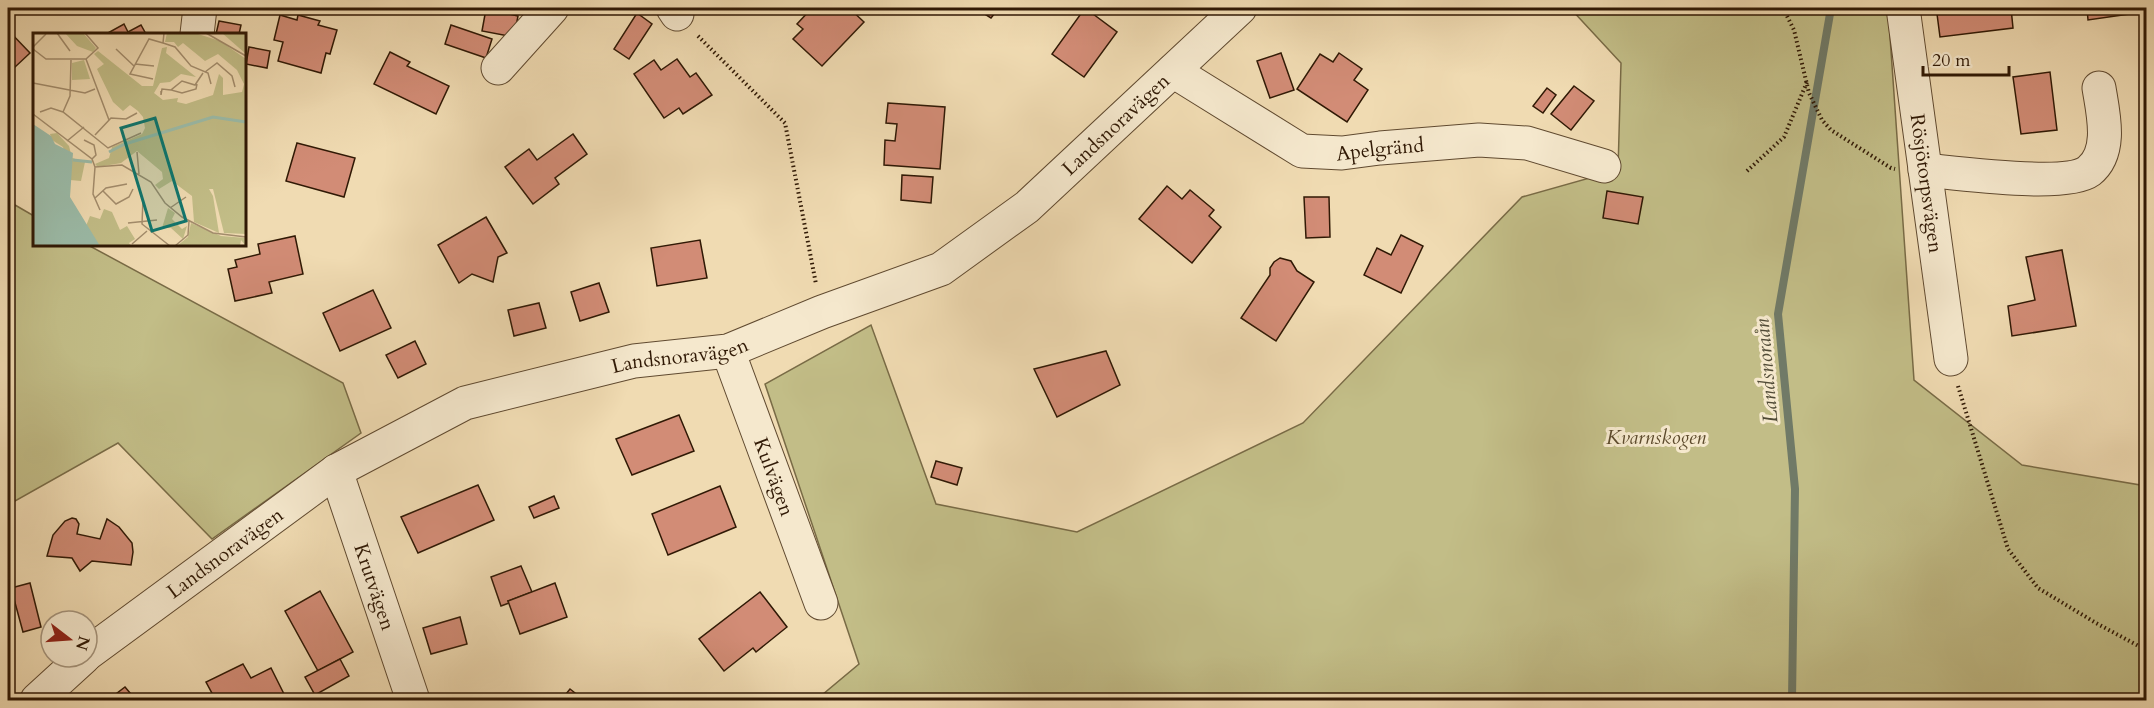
<svg xmlns="http://www.w3.org/2000/svg" width="2154" height="708" font-family="Cardo,serif">
<rect width="100%" height="100%" fill="#f0dbb2"/>
<filter id="stains"><feTurbulence type="fractalNoise" baseFrequency=".00333" numOctaves="4"/><feColorMatrix values="0 0 0 0 .2 0 0 0 0 .09 0 0 0 0 .02 0 0 0 .5 -.17"/></filter>
<radialGradient id="worn" r=".72"><stop offset=".6" stop-color="#630" stop-opacity="0"/><stop offset="1" stop-color="#630" stop-opacity=".3"/></radialGradient>
<g fill="#c2bd87" stroke="#796b46" stroke-width="1.5">
<polygon points="1570,8 1888,8 1914,380 2022,465 2146,486 2146,700 816,700 859,664 765,384 871,325 936,504 1077,532 1303,423 1522,197 1618,170 1621,63"/>
<polygon points="15,205 34,216 34,244 88,245 343,383 361,433 212,539 118,443 8,505 8,224"/>
</g>
<g fill="none" stroke-linecap="round" stroke-linejoin="round">
<polyline stroke="#707a67" stroke-width="8" points="1792,700 1795,489 1778,314 1831,8"/>
</g>
<g fill="#d28c76" stroke="#301905" stroke-width="1.5">
<polygon points="812,8 849,8 864,22 822,66 793,39 803,29 797,24"/>
<polygon points="975,8 999,8 991,18"/>
<polygon points="1085,8 1117,32 1084,77 1052,54"/>
<polygon points="1971,8 2011,8 2013,28 1940,37 1937,14 1971,10"/>
<polygon points="2087,8 2135,8 2136,13 2088,20"/>
<polygon points="486,9 518,16 514,37 482,31"/>
<polygon points="637,13 652,24 629,59 614,49"/>
<polygon points="280,15 297,20 298,15 320,21 318,25 337,30 330,54 326,53 321,73 278,61 283,42 274,40"/>
<polygon points="219,21 241,25 239,34 216,34"/>
<polygon points="124,24 128,32 141,25 146,34 106,34"/>
<polygon points="451,25 492,39 486,58 445,44"/>
<polygon points="8,30 30,53 14,68 11,64 8,68"/>
<polygon points="249,47 270,51 267,68 246,64"/>
<polygon points="390,52 410,62 407,66 449,86 436,114 374,84"/>
<polygon points="1281,53 1294,90 1270,98 1257,61"/>
<polygon points="1339,53 1362,69 1354,80 1368,90 1347,122 1297,89 1320,54 1333,62"/>
<polygon points="677,59 690,77 696,73 712,95 683,114 679,108 664,118 634,74 654,60 661,70"/>
<polygon points="2050,72 2057,130 2021,134 2013,77"/>
<polygon points="1574,86 1594,101 1571,130 1551,114"/>
<polygon points="1547,88 1556,95 1543,113 1533,106"/>
<polygon points="888,103 945,107 940,169 884,165 885,140 895,141 897,124 886,123"/>
<polygon points="573,134 587,154 555,178 559,184 533,204 505,167 529,149 537,160"/>
<polygon points="297,143 355,158 344,197 286,181"/>
<polygon points="902,175 933,177 931,203 901,200"/>
<polygon points="1167,186 1182,199 1190,190 1214,210 1209,216 1221,227 1192,263 1139,219"/>
<polygon points="1607,191 1643,197 1638,224 1603,218"/>
<polygon points="1304,197 1329,197 1330,237 1306,238"/>
<polygon points="486,217 507,253 498,257 493,282 472,274 459,283 438,245"/>
<polygon points="1401,235 1423,246 1401,293 1364,275 1377,248 1391,255"/>
<polygon points="295,236 303,274 269,282 272,293 235,301 228,269 237,267 235,260 260,254 258,244"/>
<polygon points="700,240 707,278 657,286 651,248"/>
<polygon points="2062,250 2076,326 2012,336 2008,306 2035,300 2026,257"/>
<polygon points="1280,258 1291,261 1297,271 1314,282 1276,341 1241,318 1270,275 1270,268 1274,262"/>
<polygon points="599,283 609,312 580,321 571,292"/>
<polygon points="373,290 391,328 340,351 323,313"/>
<polygon points="539,303 546,328 514,336 508,310"/>
<polygon points="415,341 426,364 398,378 386,355"/>
<polygon points="1106,351 1120,385 1057,417 1034,369"/>
<polygon points="679,415 694,451 632,475 616,439"/>
<polygon points="936,461 962,468 957,485 931,477"/>
<polygon points="478,485 494,520 418,553 401,517"/>
<polygon points="720,486 736,527 668,555 652,514"/>
<polygon points="554,496 559,508 534,518 529,507"/>
<polygon points="72,518 76,519 79,524 77,534 100,539 107,519 119,527 132,543 133,552 131,565 92,561 80,571 72,558 47,556 53,535 65,521"/>
<polygon points="521,566 532,592 508,601 509,603 501,606 491,577"/>
<polygon points="30,583 41,627 23,632 11,588"/>
<polygon points="555,583 567,617 520,634 508,601"/>
<polygon points="320,591 353,652 318,671 285,611"/>
<polygon points="760,592 787,627 756,652 753,648 724,671 699,639"/>
<polygon points="460,617 467,644 431,654 423,628"/>
<polygon points="340,659 349,676 315,695 305,677"/>
<polygon points="243,664 251,678 271,668 287,700 213,700 212,698 214,697 206,682"/>
<polygon points="125,687 136,700 108,700"/>
<polygon points="570,689 584,700 561,700"/>
</g>
<g fill="none" stroke-linecap="round" stroke-linejoin="round">
<defs>
<g id="minor">
<polyline points="673,8 677,14"/>
<path id="s1" d="M 1903,8 L 1951,359"/>
<polyline points="197,34 200,8"/>
<polyline points="498,68 552,8"/>
<path id="s2" d="M 1173,71 L 1302,151 L 1342,153 L 1380,148 L 1479,140 L 1527,143 L 1604,166"/>
<path d="M 1925,170 C 1956,173 2066,188 2089,171 C 2113,152 2103,113 2099,88"/>
<path id="s3" d="M 728,351 L 821,603"/>
<path id="s4" d="M 336,471 L 413,700"/>
<path id="s5" d="M 87,654 L 336,471 L 465,403 L 634,361 L 728,351 L 822,312 L 941,269 L 1027,207 L 1240,8"/>
<polyline points="37,700 84,657"/>
</g>
</defs>
<use href="#minor" stroke="#604a30" stroke-width="35"/>
<g stroke="#301905" stroke-width="4" stroke-dasharray="1.5 3" stroke-linecap="butt">
<polyline points="1783,8 1794,30 1809,93 1822,120 1831,130 1891,168 1895,169"/>
<polyline points="698,36 785,123 816,284"/>
<polyline points="1747,171 1784,137 1807,82"/>
<polyline points="1958,386 2008,549 2038,588 2096,623 2146,650"/>
</g>
<use href="#minor" stroke="#f5e8cd" stroke-width="33"/>
</g>
<g text-anchor="middle" stroke-width="6" stroke-linejoin="round" paint-order="stroke">
<g font-size="20" fill="#301905" stroke="#f5e8cd">
<text dy="7" stroke="none"><textPath href="#s5" startOffset="1179">Landsnoravägen</textPath></text>
<text dy="7" stroke="none"><textPath href="#s2" startOffset="230">Apelgränd</textPath></text>
<text dy="7" stroke="none"><textPath href="#s1" startOffset="177">Rösjötorpsvägen</textPath></text>
<text dy="7" stroke="none"><textPath href="#s5" startOffset="675">Landsnoravägen</textPath></text>
<text dy="7" stroke="none"><textPath href="#s3" startOffset="134">Kulvägen</textPath></text>
<text dy="7" stroke="none"><textPath href="#s5" startOffset="171">Landsnoravägen</textPath></text>
<text dy="7" stroke="none"><textPath href="#s4" startOffset="122">Krutvägen</textPath></text>
</g>
<g font-size="20" font-style="italic" fill="#5c4a2c" stroke="#f5e8cd">
<text x="1656" y="444">Kvarnskogen</text>
</g>
<g font-size="21" font-style="italic" fill="#504a36" stroke="#f5e8cd">
<text transform="translate(1766 371) rotate(-95)" y="7">Landsnoraån</text>
</g>
</g>
<g transform="translate(33 33)">
<rect width="213" height="213" fill="#f0dbb2"/>
<path d="M 32,0 L 50,0 L 63,15 L 60,19 L 44,13 ZM 134,0 L 165,1 L 187,8 L 213,26 L 213,201 L 191,200 L 180,156 L 176,156 L 180,163 L 186,200 L 161,189 L 159,163 L 139,148 L 126,156 L 122,152 L 130,146 L 129,139 L 104,118 L 88,130 L 65,134 L 62,131 L 76,125 L 79,114 L 109,101 L 112,95 L 110,84 L 105,78 L 97,72 L 90,78 L 80,69 L 64,36 L 71,31 L 61,21 L 65,18 L 109,53 L 120,53 L 129,15 L 134,14 L 133,20 L 163,44 L 148,41 L 137,49 L 127,50 L 121,60 L 130,67 L 145,65 L 144,69 L 153,71 L 180,62 L 186,41 L 190,45 L 190,62 L 209,59 L 211,51 L 204,37 L 185,21 L 172,28 L 150,10 L 145,14 L 141,9 L 132,9 ZM 189,0 L 213,0 L 213,21 ZM 51,27 L 57,46 L 39,47 L 39,30 ZM 24,100 L 36,113 L 39,125 L 52,129 L 48,148 L 37,147 L 30,114 L 19,107 L 17,101 ZM 135,175 L 142,180 L 139,186 L 149,196 L 154,193 L 150,206 L 138,195 L 129,195 ZM 71,176 L 79,179 L 87,197 L 94,193 L 102,206 L 96,210 L 98,213 L 67,213 L 57,202 L 53,193 L 57,183 L 67,186 ZM 158,190 L 188,203 L 213,205 L 213,213 L 208,207 L 207,213 L 144,213 L 155,204 Z" fill="#c2bd87"/>
<path d="M 0,91 L 18,103 L 22,111 L 40,120 L 37,164 L 67,213 L 0,213 Z" fill="#9bbba8"/>
<path fill="none" stroke="#9bbba8" stroke-width="3" d="M 76,119 L 92,111 L 180,84 L 213,89M 40,127 L 59,129"/>
<path fill="none" stroke="#a38d6d" stroke-width="1.5" d="M 24,0 L 37,18M 131,0 L 130,10 L 142,14 L 158,33 L 175,40 L 178,51M 173,0 L 213,23M 0,14 L 13,1M 0,16 L 13,26 L 53,26 L 65,15 L 52,0M 83,16 L 101,33M 53,26 L 76,87M 102,31 L 121,33M 172,39 L 184,30 L 199,43 L 202,54M 120,46 L 97,41 L 116,6 L 130,10M 0,50 L 52,60 L 62,56M 164,51 L 163,56 L 149,60 L 138,57 L 149,48 L 162,52 L 170,40M 128,58 L 128,62 L 129,56 L 138,57M 7,79 L 18,75 L 30,79 L 75,115 L 108,100M 30,79 L 37,63 L 38,27M 0,81 L 59,126 L 62,134 L 89,132 L 118,149 L 132,170 L 149,184 L 180,200 L 213,204M 62,102 L 78,85 L 93,86 L 104,80M 51,107 L 61,112 L 63,122 L 59,126M 34,108 L 51,94M 104,119 L 106,141M 62,134 L 60,161 L 67,177M 70,158 L 83,171 L 96,164 L 100,156M 62,165 L 73,155 L 94,151M 110,166 L 109,191 L 137,213M 137,175 L 153,164M 95,190 L 124,187M 99,211 L 114,198M 142,213 L 155,202 L 156,188"/>
<path fill="#0f766e" fill-opacity="0.15" stroke="#0f766e" stroke-width="3" d="M 122,85 L 153,188 L 119,198 L 88,95 Z"/>
<rect width="213" height="213" fill="none" stroke="#301905" stroke-width="3"/>
</g>
<rect width="2154" height="708" fill="none" stroke="#f0dbb2" stroke-width="30"/>
<rect x="9" y="9" width="2136" height="690" fill="none" stroke="#301905" stroke-width="3"/>
<rect x="15" y="15" width="2124" height="678" fill="none" stroke="#301905" stroke-width="1.5"/>
<g transform="translate(69 639) rotate(107)"><circle r="28" fill="#f5e8cd" stroke="#a6957d" stroke-width="1.5"/>
<path d="M0-4.5L10 22L0 15L-10 22Z" fill="#8f2418"/>
<text y="-9" font-size="16" font-weight="bold" text-anchor="middle" fill="#301905">N</text>
</g>
<path d="M1923 66v9h86v-9" fill="none" stroke="#301905" stroke-width="3"/>
<text x="1932" y="66" font-size="18" fill="#301905" stroke="#f5e8cd" stroke-width="4.5" paint-order="stroke">20 m</text>
<rect width="100%" height="100%" filter="url(#stains)"/>
<rect width="100%" height="100%" fill="url(#worn)"/>
</svg>
